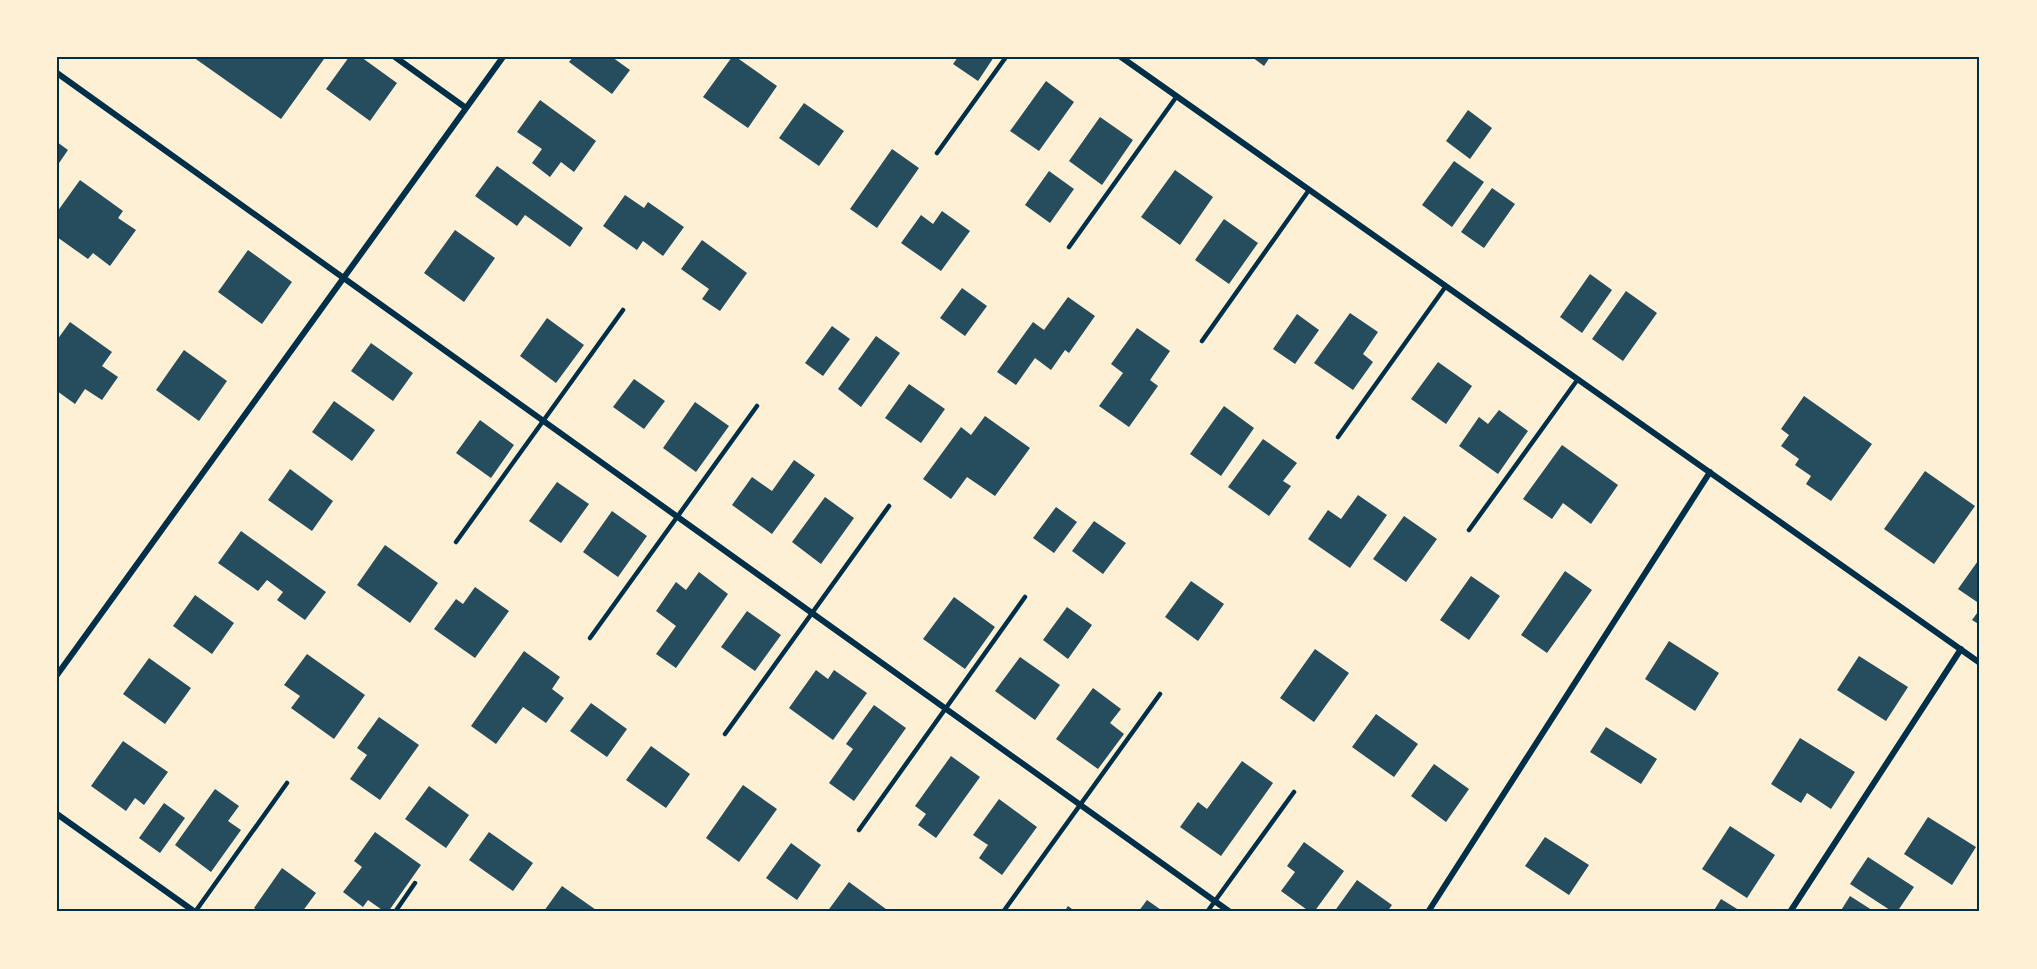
<svg xmlns="http://www.w3.org/2000/svg" width="2037" height="969" font-family="Overpass,sans-serif">
<rect width="100%" height="100%" fill="#fdf0d5"/>
<path fill="#264d5e" d="M193 57H322L324 59 281 119Z
M349 57H361L397 83 370 121 326 89Z
M573 57H612L630 70 612 94 569 62Z
M732 57H736L777 86 748 128 703 97Z
M958 57H994L978 81 953 64Z
M1252 57H1270L1264 66Z
M1046 81 1074 102 1039 151 1010 131Z
M540 100 596 141 574 172 561 162 550 177 532 163 542 149 517 132Z
M804 103 844 131 819 166 779 138Z
M1468 110 1492 128 1470 159 1446 141Z
M1100 117 1133 140 1102 185 1069 161Z
M57 142 68 150 57 166Z
M892 149 919 168 877 228 850 209Z
M1454 161 1484 182 1452 227 1422 205Z
M497 166 583 228 570 247 525 215 517 226 475 196Z
M1175 170 1213 197 1180 245 1141 217Z
M1049 171 1074 189 1050 223 1025 205Z
M80 180 123 211 118 218 136 230 110 266 93 253 88 259 57 237V212Z
M1492 188 1515 204 1484 248 1461 232Z
M625 195 644 208 648 202 684 227 663 256 643 241 637 250 603 226Z
M942 211 970 231 941 271 901 243 921 215 933 224Z
M1224 219 1258 243 1229 284 1195 260Z
M455 230 495 258 464 302 424 273Z
M702 240 747 273 720 311 702 299 709 289 681 269Z
M248 250 292 282 262 324 218 292Z
M1590 274 1612 290 1582 333 1560 317Z
M962 288 987 306 965 336 940 318Z
M1626 291 1657 313 1623 361 1592 339Z
M1068 297 1095 316 1069 353 1065 350 1051 370 1035 358 1016 385 997 372 1033 322 1044 330Z
M1350 313 1378 332 1363 354 1373 362 1353 390 1314 363Z
M1297 314 1319 330 1295 364 1273 349Z
M547 318 584 345 556 383 520 356Z
M70 322 112 352 102 366 118 377 102 400 85 389 75 404 57 391V340Z
M832 326 850 339 823 376 805 363Z
M1137 328 1170 351 1150 380 1158 386 1129 427 1099 406 1123 373 1111 364Z
M876 336 900 353 861 407 838 389Z
M371 343 413 373 393 401 351 371Z
M184 350 227 381 199 421 156 390Z
M1438 362 1472 386 1446 424 1411 399Z
M634 379 665 401 644 429 613 407Z
M909 384 945 409 921 443 885 418Z
M1804 396 1872 444 1831 501 1806 484 1811 476 1795 465 1799 459 1781 446 1789 435 1781 429Z
M334 401 375 430 352 461 312 432Z
M695 402 729 426 696 472 663 448Z
M1224 406 1254 428 1221 476 1190 454Z
M1499 410 1528 431 1498 474 1459 446 1479 417 1488 424Z
M985 416 1030 448 995 496 967 477 951 499 923 479 961 427 971 435Z
M480 420 514 445 491 478 456 453Z
M1263 439 1297 463 1283 481 1291 486 1269 516 1228 487Z
M1562 445 1618 485 1591 524 1563 503 1552 519 1523 499Z
M794 460 815 475 772 534 732 505 752 477 772 491Z
M290 469 333 501 312 531 268 500Z
M1925 471 1975 506 1934 564 1884 529Z
M557 482 589 504 561 543 529 521Z
M1358 495 1387 515 1350 568 1308 539 1328 510 1341 519Z
M825 497 854 518 821 564 792 542Z
M1056 507 1077 522 1054 553 1033 538Z
M612 511 647 536 618 577 583 552Z
M1404 516 1437 539 1406 582 1373 559Z
M1094 521 1126 543 1103 574 1072 551Z
M241 531 326 592 305 620 277 600 283 592 267 580 258 591 218 563Z
M385 545 438 583 410 623 357 585Z
M1980 558V604L1958 589Z
M1565 571 1592 590 1547 653 1521 635Z
M699 572 728 594 676 668 656 654 676 626 656 611 676 582 686 590Z
M1471 576 1500 596 1469 640 1440 620Z
M1191 581 1224 604 1198 641 1165 617Z
M475 587 509 611 475 658 434 629 456 599 463 604Z
M195 595 234 623 212 654 173 626Z
M954 597 995 627 965 669 923 639Z
M1067 607 1092 625 1068 659 1043 640Z
M1980 609V625L1972 620Z
M747 611 781 635 755 671 721 647Z
M1669 641 1719 673 1695 711 1645 679Z
M1315 649 1349 673 1314 722 1280 698Z
M524 651 560 677 552 689 564 698 546 723 523 707 496 744 471 726Z
M307 654 365 695 334 739 291 708 300 696 284 685Z
M1859 656 1908 687 1886 721 1837 690Z
M1020 657 1060 685 1035 720 995 691Z
M149 658 191 688 165 724 123 694Z
M816 670 828 679 834 670 867 693 833 740 789 708Z
M1093 688 1121 709 1110 723 1124 734 1098 769 1056 739Z
M591 703 627 729 607 757 570 731Z
M874 705 906 728 854 801 829 783 853 749 846 744Z
M1376 714 1418 744 1394 777 1352 747Z
M379 717 419 745 380 800 350 779 367 755 357 748Z
M1606 727 1657 759 1641 784 1590 752Z
M1800 738 1855 772 1831 809 1807 793 1801 803 1771 784Z
M123 741 168 772 144 805 135 798 126 811 91 786Z
M651 746 690 774 666 808 626 780Z
M951 756 980 777 936 838 918 825 926 814 915 806Z
M1242 761 1273 783 1221 856 1180 827 1198 802 1207 809Z
M1434 764 1469 789 1446 822 1411 796Z
M743 785 777 809 739 862 706 838Z
M429 786 469 815 446 848 405 819Z
M215 789 239 806 228 821 241 830 211 872 175 845Z
M999 799 1037 827 1002 875 979 858 988 845 973 835Z
M164 803 185 818 160 853 139 838Z
M1928 817 1976 847 1952 885 1904 854Z
M1730 826 1775 855 1747 898 1702 869Z
M375 832 421 865 388 912H385L368 900 363 907 343 892 362 867 354 861Z
M489 832 533 863 513 891 469 860Z
M1545 837 1589 865 1569 895 1525 866Z
M1304 842 1344 871 1314 912H1310L1281 891 1295 872 1287 866Z
M791 843 821 865 797 900 766 878Z
M1868 857 1914 887 1897 912H1893L1850 884Z
M282 868 316 893 302 912H260L254 908Z
M1357 880 1392 905 1387 912H1334Z
M849 882 890 912H827Z
M562 886 599 912 544 911Z
M1850 896 1875 912H1840Z
M1721 899 1742 912H1713Z
M1147 900 1164 912H1138Z
M1068 906 1076 912H1064Z"/>
<g fill="none" stroke-linecap="round" stroke-linejoin="round">
<path stroke="#003049" stroke-width="4.5" d="M937 153 1006 57
M1069 247 1177 96
M1202 341 1309 190
M1338 437 1446 286
M1469 530 1578 379
M456 542 623 310
M590 638 757 406
M725 734 889 506
M859 830 1025 597
M195 912 287 783
M395 912 415 883
M1003 912 1160 694
M1207 912 1294 792"/>
<path stroke="#003049" stroke-width="6" d="M395 57 466 108
M1121 57 1980 663
M57 73 1230 912
M57 675 503 57
M57 814 195 912
M1428 912 1710 472
M1790 912 1961 649"/>
</g>
<rect width="2037" height="969" fill="none" stroke="#fdf0d5" stroke-width="117"/>
<rect x="58" y="58" width="1920" height="852" fill="none" stroke="#003049" stroke-width="2"/>
</svg>
